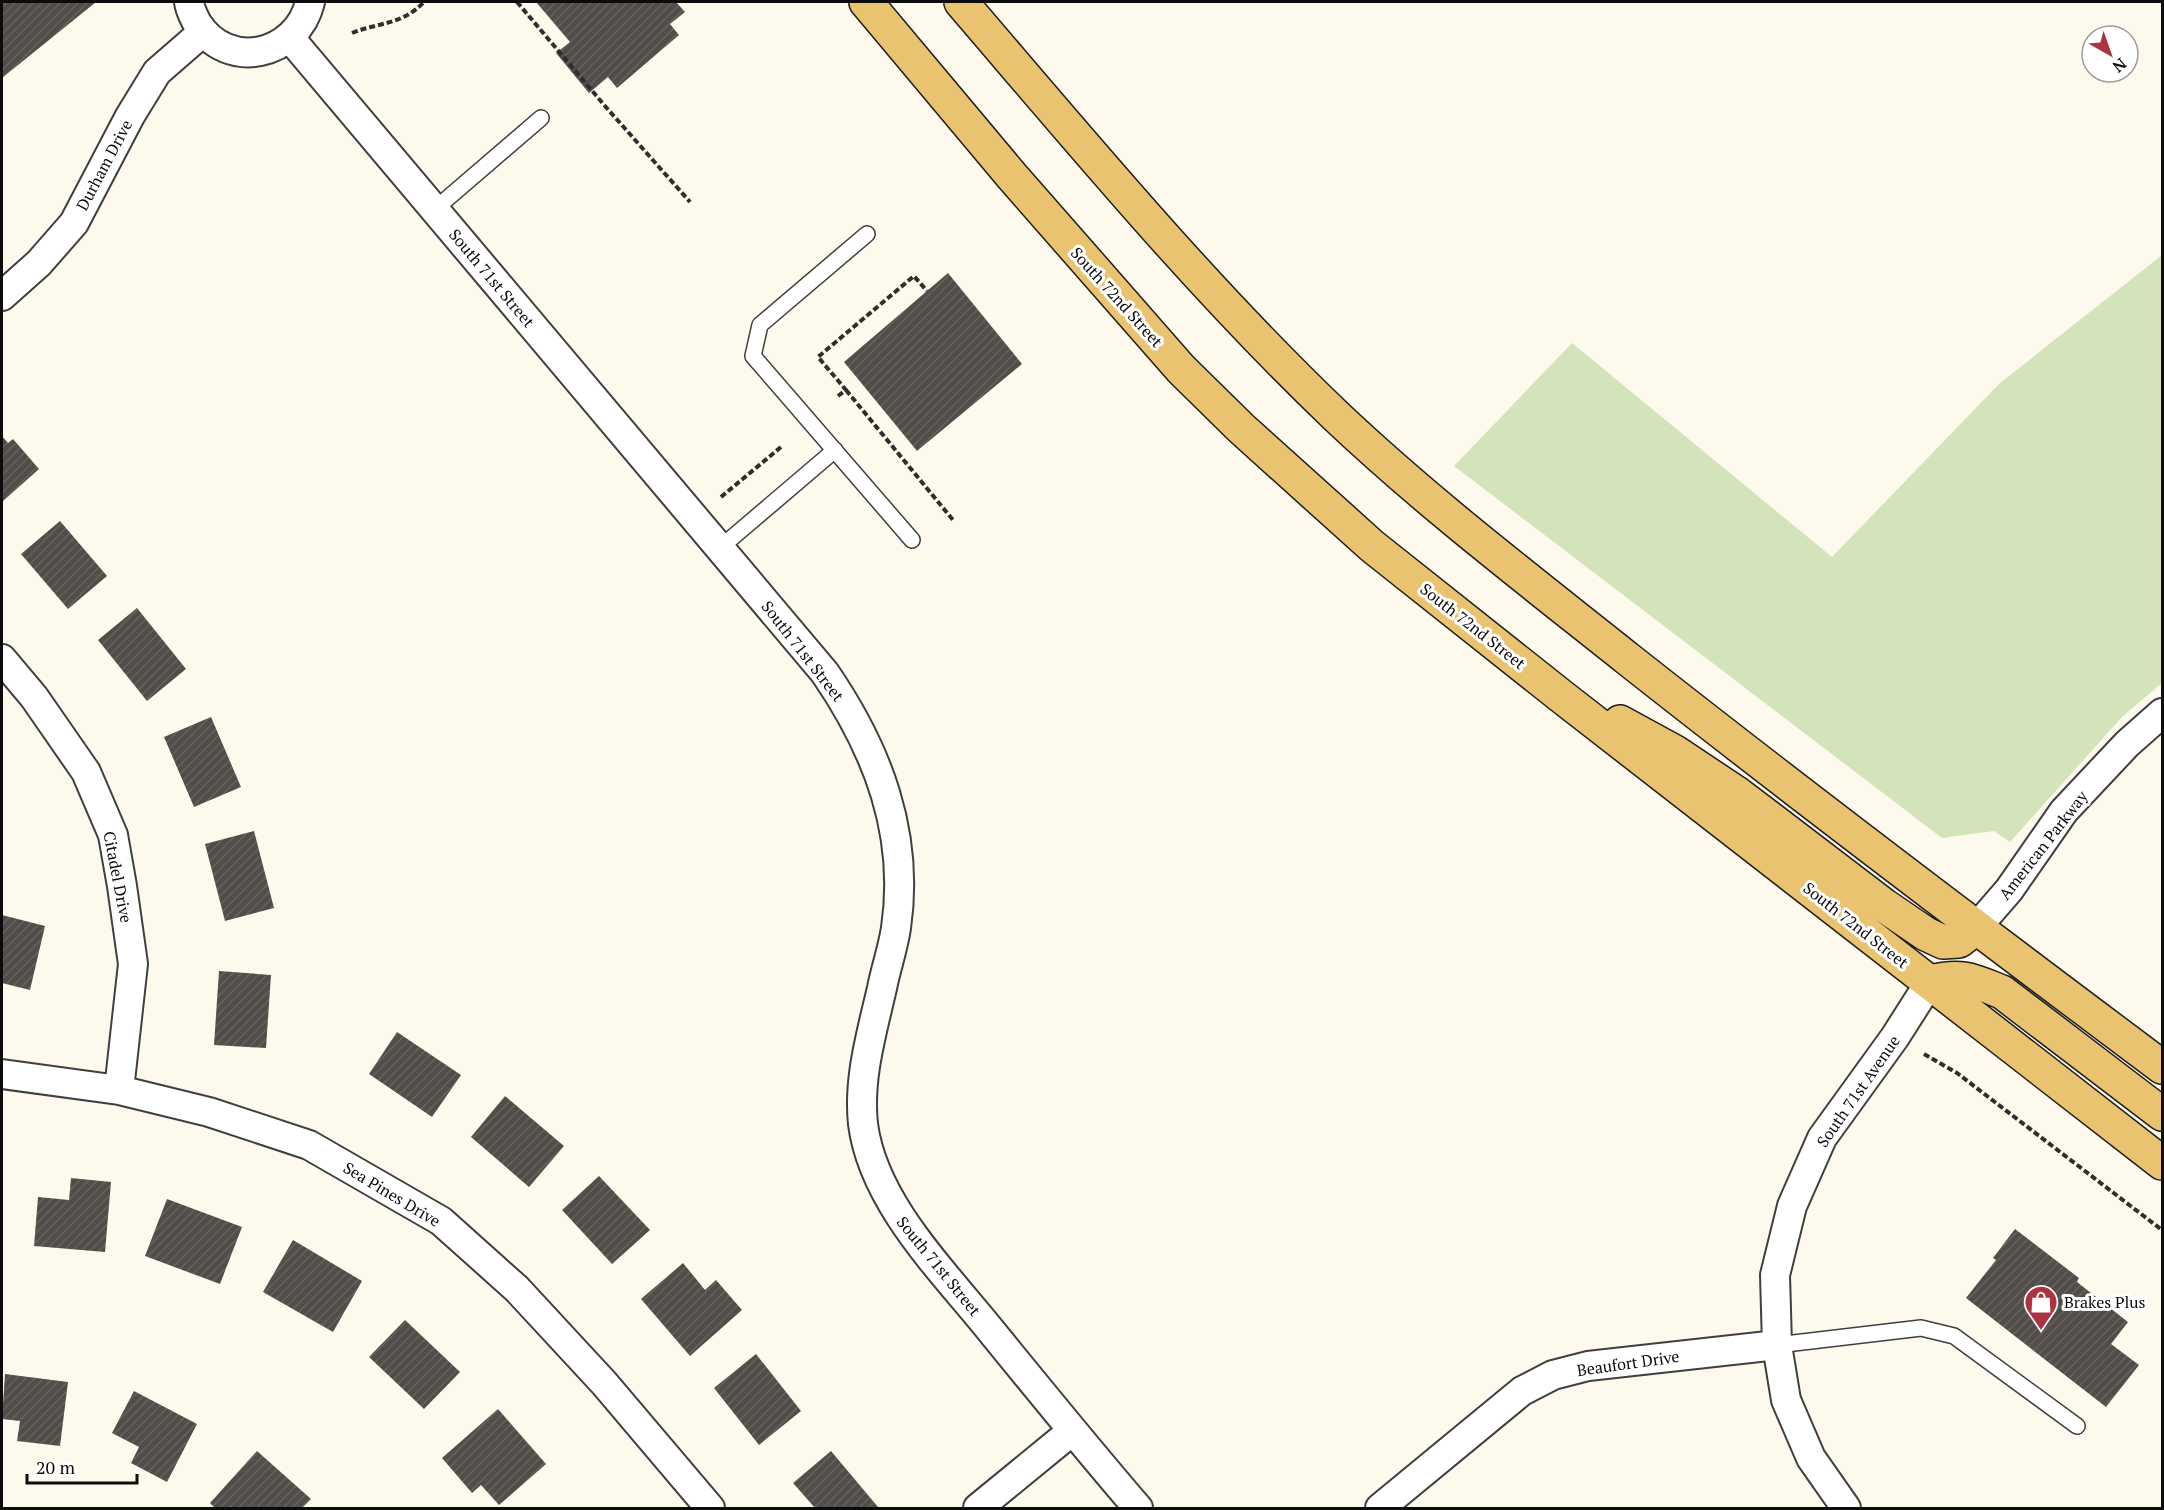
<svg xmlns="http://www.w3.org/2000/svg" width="2164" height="1510" font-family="'PT Serif',serif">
<defs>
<pattern id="building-hatch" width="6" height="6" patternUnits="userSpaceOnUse" patternTransform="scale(1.5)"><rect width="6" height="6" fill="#534d49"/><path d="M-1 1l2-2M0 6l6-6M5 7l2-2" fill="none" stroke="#67625f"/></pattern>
</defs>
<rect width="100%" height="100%" fill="#fdf9ed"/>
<path fill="#d3e4ba" d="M2162 255V683L2122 717 2010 842 1994 831 1942 838 1454 466 1572 343 1832 557 2000 383Z"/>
<path fill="url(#building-hatch)" d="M2 2H96L2 78Z
M536 2H676L685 12 670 24 679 35 617 88 608 77 589 93 556 53 570 42Z
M948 273 1022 364 917 451 844 362Z
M2 436 8 443 13 439 39 469 2 502Z
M60 521 107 576 68 609 21 554Z
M137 608 186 669 147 701 98 640Z
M211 717 241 787 194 807 164 737Z
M254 831 274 908 225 921 205 844Z
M2 915 45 926 30 990 2 983Z
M219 971 271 975 266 1048 214 1045Z
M397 1032 461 1075 432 1117 369 1074Z
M505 1096 564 1146 529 1187 471 1137Z
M599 1176 650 1230 612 1264 562 1210Z
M71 1178 111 1182 105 1252 34 1246 38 1197 69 1200Z
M167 1199 242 1227 220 1284 145 1256Z
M2015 1229 2079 1278 2077 1282 2128 1322 2111 1344 2139 1365 2106 1407 1966 1298 1996 1260 1993 1258Z
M293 1240 362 1281 333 1332 263 1292Z
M683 1263 705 1290 716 1280 742 1310 690 1356 641 1299Z
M405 1320 460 1372 424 1409 369 1357Z
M756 1354 801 1411 759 1445 714 1388Z
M5 1374 68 1382 60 1446 17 1441 20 1421 2 1419Z
M134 1391 197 1424 167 1482 131 1463 139 1447 112 1433Z
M498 1409 546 1464 499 1505 481 1485 472 1493 442 1458Z
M257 1451 311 1499 302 1508H215L210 1503Z
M831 1451 878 1507 876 1508H815L793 1483Z"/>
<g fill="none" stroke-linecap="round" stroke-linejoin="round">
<defs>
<path id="service" d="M434 210 541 118
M867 234 760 325 753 356 912 540
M720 548 835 450
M1777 1345 1921 1328 1954 1336 2077 1426"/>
<path id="minor" d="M189 2C190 10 193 15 197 23 228 72 297 56 310 2
M290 38 825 673C877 749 910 833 896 928 893 948 886 968 882 988 872 1032 858 1078 863 1124 873 1203 944 1272 992 1332 1040 1391 1088 1450 1138 1508
M2 296 39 263 74 223 130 116 157 72 203 32
M2 659 34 697 86 772 113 835 122 886 133 964 119 1090
M1976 928 2009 890 2064 811 2127 744 2162 713
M2 1074 119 1090 209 1112 309 1145 441 1221 517 1289 604 1383 710 1508
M978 1508 1072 1431
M1380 1508 1522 1391 1553 1375 1588 1366 1777 1345
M1846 1508 1811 1458 1786 1400 1777 1345 1775 1275 1792 1206 1822 1138 1895 1037 1930 982"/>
<path id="primary" d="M866 2 1011 175 1181 369 1241 428 1372 546 1561 696 2162 1163
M961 2C1082 143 1201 287 1336 416 1428 503 1529 580 1628 659 1804 798 1983 933 2162 1067
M1620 722 1675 752 1738 794 1885 906 1926 934 1943 942 1959 941 1976 928
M1930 982C1962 974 1972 980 2002 992L2162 1114"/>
</defs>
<use href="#service" stroke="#3f3f3f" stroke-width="18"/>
<use href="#minor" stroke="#3f3f3f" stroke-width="32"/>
<use href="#primary" stroke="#1d1d1d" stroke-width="36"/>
<path stroke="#2e2e2e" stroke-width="4" stroke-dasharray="6 3" stroke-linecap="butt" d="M517 2 605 106 690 202
M352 33C380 22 402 25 424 2
M846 390 953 520
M838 396 846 390 818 357 914 276 927 291
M721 497 781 447
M1924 1054 1957 1073 2162 1230"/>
<use href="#service" stroke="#fff" stroke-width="15"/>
<use href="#minor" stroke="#fff" stroke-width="28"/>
<use href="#primary" stroke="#eac370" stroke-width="33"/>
</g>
<defs>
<symbol id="shop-pin" viewBox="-11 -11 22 30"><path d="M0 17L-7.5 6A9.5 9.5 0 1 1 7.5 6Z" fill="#ad3342" stroke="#fff"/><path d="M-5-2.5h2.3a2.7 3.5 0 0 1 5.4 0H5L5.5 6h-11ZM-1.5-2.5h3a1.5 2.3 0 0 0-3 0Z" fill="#fff"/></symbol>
</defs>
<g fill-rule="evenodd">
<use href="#shop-pin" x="2022" y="1283" width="38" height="52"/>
</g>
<g text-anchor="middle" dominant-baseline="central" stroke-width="6" stroke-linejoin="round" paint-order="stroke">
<g font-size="16" fill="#0c0c0c" stroke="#fff">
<text transform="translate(104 165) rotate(-62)">Durham Drive</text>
<text transform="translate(492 278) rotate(50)">South 71st Street</text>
<text transform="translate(1117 297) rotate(48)">South 72nd Street</text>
<text transform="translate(1473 626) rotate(38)">South 72nd Street</text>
<text transform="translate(803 651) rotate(52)">South 71st Street</text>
<text transform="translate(2043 845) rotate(-52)">American Parkway</text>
<text transform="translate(118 877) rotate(79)">Citadel Drive</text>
<text transform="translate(1856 925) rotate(38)">South 72nd Street</text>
<text transform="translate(1858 1091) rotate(-55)">South 71st Avenue</text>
<text transform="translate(392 1194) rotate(31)">Sea Pines Drive</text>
<text transform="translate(939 1266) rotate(51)">South 71st Street</text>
<text transform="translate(1628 1363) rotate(-8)">Beaufort Drive</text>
</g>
<g font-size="16" fill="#0c0c0c" stroke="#fff" text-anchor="start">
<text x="2064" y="1302">Brakes Plus</text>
</g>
</g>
<rect width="2164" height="1510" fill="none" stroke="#0c0c0c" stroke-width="6"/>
<g transform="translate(2110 54) rotate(140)"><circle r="28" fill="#ffffff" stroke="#9e9e9e" stroke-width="1.5"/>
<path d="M0-4.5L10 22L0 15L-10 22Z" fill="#ad3342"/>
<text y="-9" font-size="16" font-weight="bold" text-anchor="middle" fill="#0c0c0c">N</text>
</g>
<path d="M27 1474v9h110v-9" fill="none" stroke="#0c0c0c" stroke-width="3"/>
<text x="36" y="1474" font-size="18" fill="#0c0c0c" stroke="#ffffff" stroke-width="4.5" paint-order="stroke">20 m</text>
</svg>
